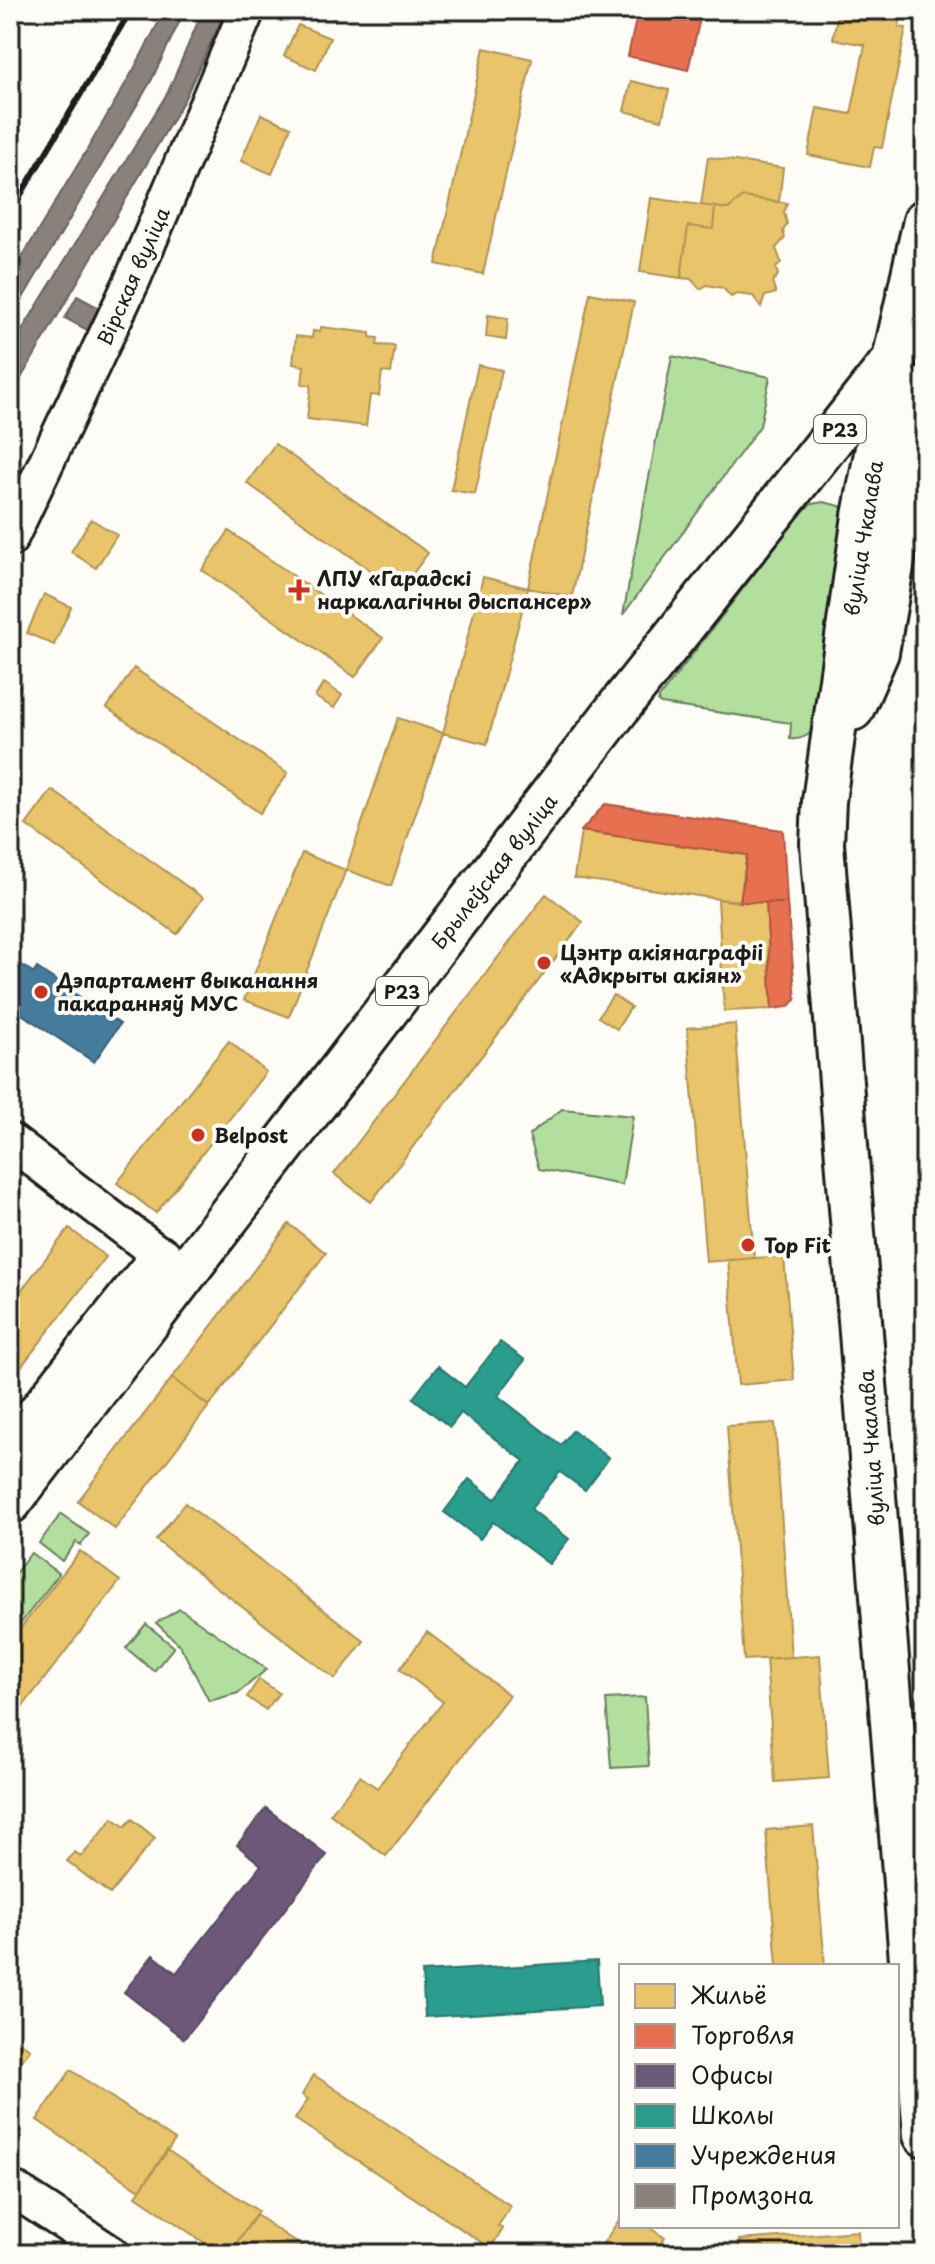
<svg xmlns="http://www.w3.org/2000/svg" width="935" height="2264" font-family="'Playpen Sans',sans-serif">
<rect width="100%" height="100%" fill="#fdfcf7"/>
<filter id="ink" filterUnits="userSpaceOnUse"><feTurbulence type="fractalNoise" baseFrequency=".0125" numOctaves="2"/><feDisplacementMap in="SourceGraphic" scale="16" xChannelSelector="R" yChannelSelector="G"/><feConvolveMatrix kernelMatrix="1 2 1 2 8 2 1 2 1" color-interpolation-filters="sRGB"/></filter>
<g filter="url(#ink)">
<path fill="#b3df9e" stroke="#687e5d" stroke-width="2" d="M672 356 770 377 760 426 623 615Z
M823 502 840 506 847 514 816 728C808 736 801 740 790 739L791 723 661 704 658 702 659 698 804 509 812 504Z
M562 1109 633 1116 622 1185 539 1169 529 1135Z
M61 1514 89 1534 81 1545 76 1542 62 1561 39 1543Z
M31 1553 59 1574 10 1637V1580Z
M180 1609 267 1669 238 1693 209 1701 180 1645 156 1623Z
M146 1624 174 1647 154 1671 126 1648Z
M645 1697 649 1766 611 1768 606 1699Z"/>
<path fill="#e9c46a" stroke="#ac9253" stroke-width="2" d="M314 10H339L335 19Z
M838 10H902L899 27 906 28 882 148 874 147 870 167 808 155 817 108 851 114 865 45 833 39Z
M298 25 330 38 316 70 284 56Z
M484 48 532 59 483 274 436 264Z
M631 81 669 90 662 120 624 111Z
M261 114 291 127 272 174 241 161Z
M708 157 783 168 779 202 743 197 728 209 701 205Z
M743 197 787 203 784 212 787 224 783 231 785 238 776 248 781 262 776 268 778 275 772 282 776 293 765 296 761 307 753 296 737 294 731 297 723 288 707 285 700 289 691 279 681 278 688 226 713 229 715 207 728 209Z
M651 198 715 207 713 229 688 226 681 278 640 272Z
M590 293 634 302 572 597 528 588Z
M488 315 508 318 506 340 486 337Z
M321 327 370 333V337L378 338 377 345 395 346 391 373 382 372 379 396 370 395 366 426 307 419 311 385 302 384 304 366 293 364 296 336 312 338 313 331 320 332Z
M478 365 502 370 475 494 451 490Z
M275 444 428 553 400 591 247 483Z
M91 519 117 535 96 568 71 552Z
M229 531 383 638 355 677 202 570Z
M483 577 528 588 487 744 443 733Z
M44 594 71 607 54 645 27 633Z
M134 668 288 773 260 813 107 708Z
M10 682 20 687 10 710Z
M324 683 342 695 334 708 315 697Z
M398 718 443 733 391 886 346 870Z
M52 790 203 898 177 934 26 825Z
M581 831 747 855 740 902 574 878Z
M302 853 346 870 289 1017 244 1000Z
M546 894 583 922 371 1202 334 1174Z
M718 899 766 903 772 1009 724 1011Z
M613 995 631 1007 617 1029 598 1017Z
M735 1024 754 1258 706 1262 687 1028Z
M229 1041 266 1072 156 1213 117 1183Z
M289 1224 326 1253 209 1406 172 1378Z
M69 1228 106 1257 10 1381V1305Z
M784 1256 794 1380 738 1385 728 1260Z
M172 1378 209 1406 115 1529 78 1501Z
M775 1423 791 1657 744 1660 727 1426Z
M185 1503 364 1641 335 1679 156 1540Z
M80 1551 120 1581 10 1723V1642Z
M427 1632 509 1695 386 1856 330 1814 360 1776 377 1788 443 1702 400 1669Z
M820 1655 829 1778 775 1782 766 1659Z
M259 1679 279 1693 266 1710 247 1697Z
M113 1818 125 1827 132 1819 155 1838 110 1894 67 1861 75 1852 81 1857Z
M813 1826 825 1966H777L766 1830Z
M10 2035 30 2049 10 2078Z
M71 2070 175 2140 140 2190 37 2120Z
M314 2075 511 2206 498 2226 503 2229 490 2248 295 2119 308 2099 302 2095Z
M167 2150 258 2211 229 2254H221L136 2196Z
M256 2215 313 2254H229Z
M621 2217V2226H647L665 2238 654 2254H596Z
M858 2231 859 2254H740L739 2240Z"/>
<path fill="#e76f51" stroke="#aa5641" stroke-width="2" d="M638 10H702L688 70 628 56Z
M605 804 783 830 787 903 740 902 747 855 581 831Z
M766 903H787L796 1000 787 1007 772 1009Z"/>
<path fill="#6d597a" stroke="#55475e" stroke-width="2" d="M266 1808 327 1855 184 2039 124 1992 153 1955 176 1973 261 1865 237 1845Z"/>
<path fill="#2a9d8f" stroke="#26766c" stroke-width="2" d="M500 1342 525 1360 498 1396 561 1445 573 1430 609 1458 585 1490 560 1472 531 1509 569 1539 549 1564 493 1522 480 1539 444 1512 469 1479 495 1499 524 1461 461 1413 450 1427 413 1398 438 1366 465 1387Z
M597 1961 600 2006 425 2017 422 1972Z"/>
<path fill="#457b9d" stroke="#395e76" stroke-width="2" d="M10 957 34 973 37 968 120 1024 94 1062 17 1011 14 1016 10 1013Z"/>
<path fill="#8a817c" stroke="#69635f" stroke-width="2" d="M165 10H185L151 81 10 320V277L88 148 134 69Z
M203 10H226L184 100 10 397V350L168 92Z
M77 296 101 309 89 331 65 318Z"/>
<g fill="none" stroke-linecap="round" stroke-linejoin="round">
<defs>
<path id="minor" d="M10 539 132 281 247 10
M10 1141 181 1271
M10 2187 112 2254"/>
<path id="major" d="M925 221 894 360 864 516 824 801 822 844 925 2135
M852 709 877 652 911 458 925 388
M10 1450 161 1258
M10 1502 619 707 889 366"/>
</defs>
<use href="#minor" stroke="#1c1c1c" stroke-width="40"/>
<use href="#major" stroke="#1c1c1c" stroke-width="48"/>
<use href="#minor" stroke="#fdfcf7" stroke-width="34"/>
<use href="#major" stroke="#fdfcf7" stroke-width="42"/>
<path stroke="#1c1c1c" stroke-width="6" d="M10 213 131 10"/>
</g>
</g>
<g fill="#c8321e" stroke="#fdfcf7" stroke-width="3">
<path d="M295 578h8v8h8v8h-8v8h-8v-8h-8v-8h8z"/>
<circle cx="544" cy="963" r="8"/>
<circle cx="41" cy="992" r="8"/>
<circle cx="198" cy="1135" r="8"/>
<circle cx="748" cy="1245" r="8"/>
</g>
<g text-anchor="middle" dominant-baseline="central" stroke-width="8" stroke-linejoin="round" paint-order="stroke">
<g fill="#fdfcf7" stroke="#605f5e" stroke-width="2">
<rect x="814" y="415" width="52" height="28" rx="6"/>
<rect x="376" y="977" width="52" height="28" rx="6"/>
</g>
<g font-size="18" font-weight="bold" fill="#1c1c1c">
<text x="840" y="429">Р23</text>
<text x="402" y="991">Р23</text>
</g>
<g font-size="20" fill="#1c1c1c" stroke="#fdfcf7">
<text transform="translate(133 276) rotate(-66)">Вірская вуліца</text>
<text transform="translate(863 538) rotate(-81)">вуліца Чкалава</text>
<text transform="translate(494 871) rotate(-52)">Брылеўская вуліца</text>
<text transform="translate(871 1448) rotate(-94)">вуліца Чкалава</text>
</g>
<g font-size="20" font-weight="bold" fill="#1c1c1c" stroke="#fdfcf7" text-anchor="start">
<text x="317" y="578">ЛПУ «Гарадскі<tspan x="317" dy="23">наркалагічны дыспансер»</tspan></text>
<text x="560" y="952">Цэнтр акіянаграфіі<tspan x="560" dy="23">«Адкрыты акіян»</tspan></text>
<text x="57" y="980">Дэпартамент выканання<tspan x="57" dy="23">пакаранняў МУС</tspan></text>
<text x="214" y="1135">Belpost</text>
<text x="764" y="1245">Top Fit</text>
</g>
</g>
<rect width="935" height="2264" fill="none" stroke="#fdfcf7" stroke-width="40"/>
<rect x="20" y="20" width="895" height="2224" fill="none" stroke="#1c1c1c" stroke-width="3" filter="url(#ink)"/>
<rect x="619" y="1964" width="280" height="264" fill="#fdfcf7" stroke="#a3a29f" stroke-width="2"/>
<rect x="635" y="1984" width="40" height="24" fill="#e9c46a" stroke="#a3a29f" stroke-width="2"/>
<text x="691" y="2004" font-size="24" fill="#1c1c1c">Жильё</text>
<rect x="635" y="2024" width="40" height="24" fill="#e76f51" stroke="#a3a29f" stroke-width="2"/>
<text x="691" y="2044" font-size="24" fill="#1c1c1c">Торговля</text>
<rect x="635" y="2064" width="40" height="24" fill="#6d597a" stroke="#a3a29f" stroke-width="2"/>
<text x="691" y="2084" font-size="24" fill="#1c1c1c">Офисы</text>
<rect x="635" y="2104" width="40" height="24" fill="#2a9d8f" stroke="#a3a29f" stroke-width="2"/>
<text x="691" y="2124" font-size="24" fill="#1c1c1c">Школы</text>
<rect x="635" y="2144" width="40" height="24" fill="#457b9d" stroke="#a3a29f" stroke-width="2"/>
<text x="691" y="2164" font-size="24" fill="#1c1c1c">Учреждения</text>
<rect x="635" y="2184" width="40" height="24" fill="#8a817c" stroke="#a3a29f" stroke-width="2"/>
<text x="691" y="2204" font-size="24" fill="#1c1c1c">Промзона</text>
</svg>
